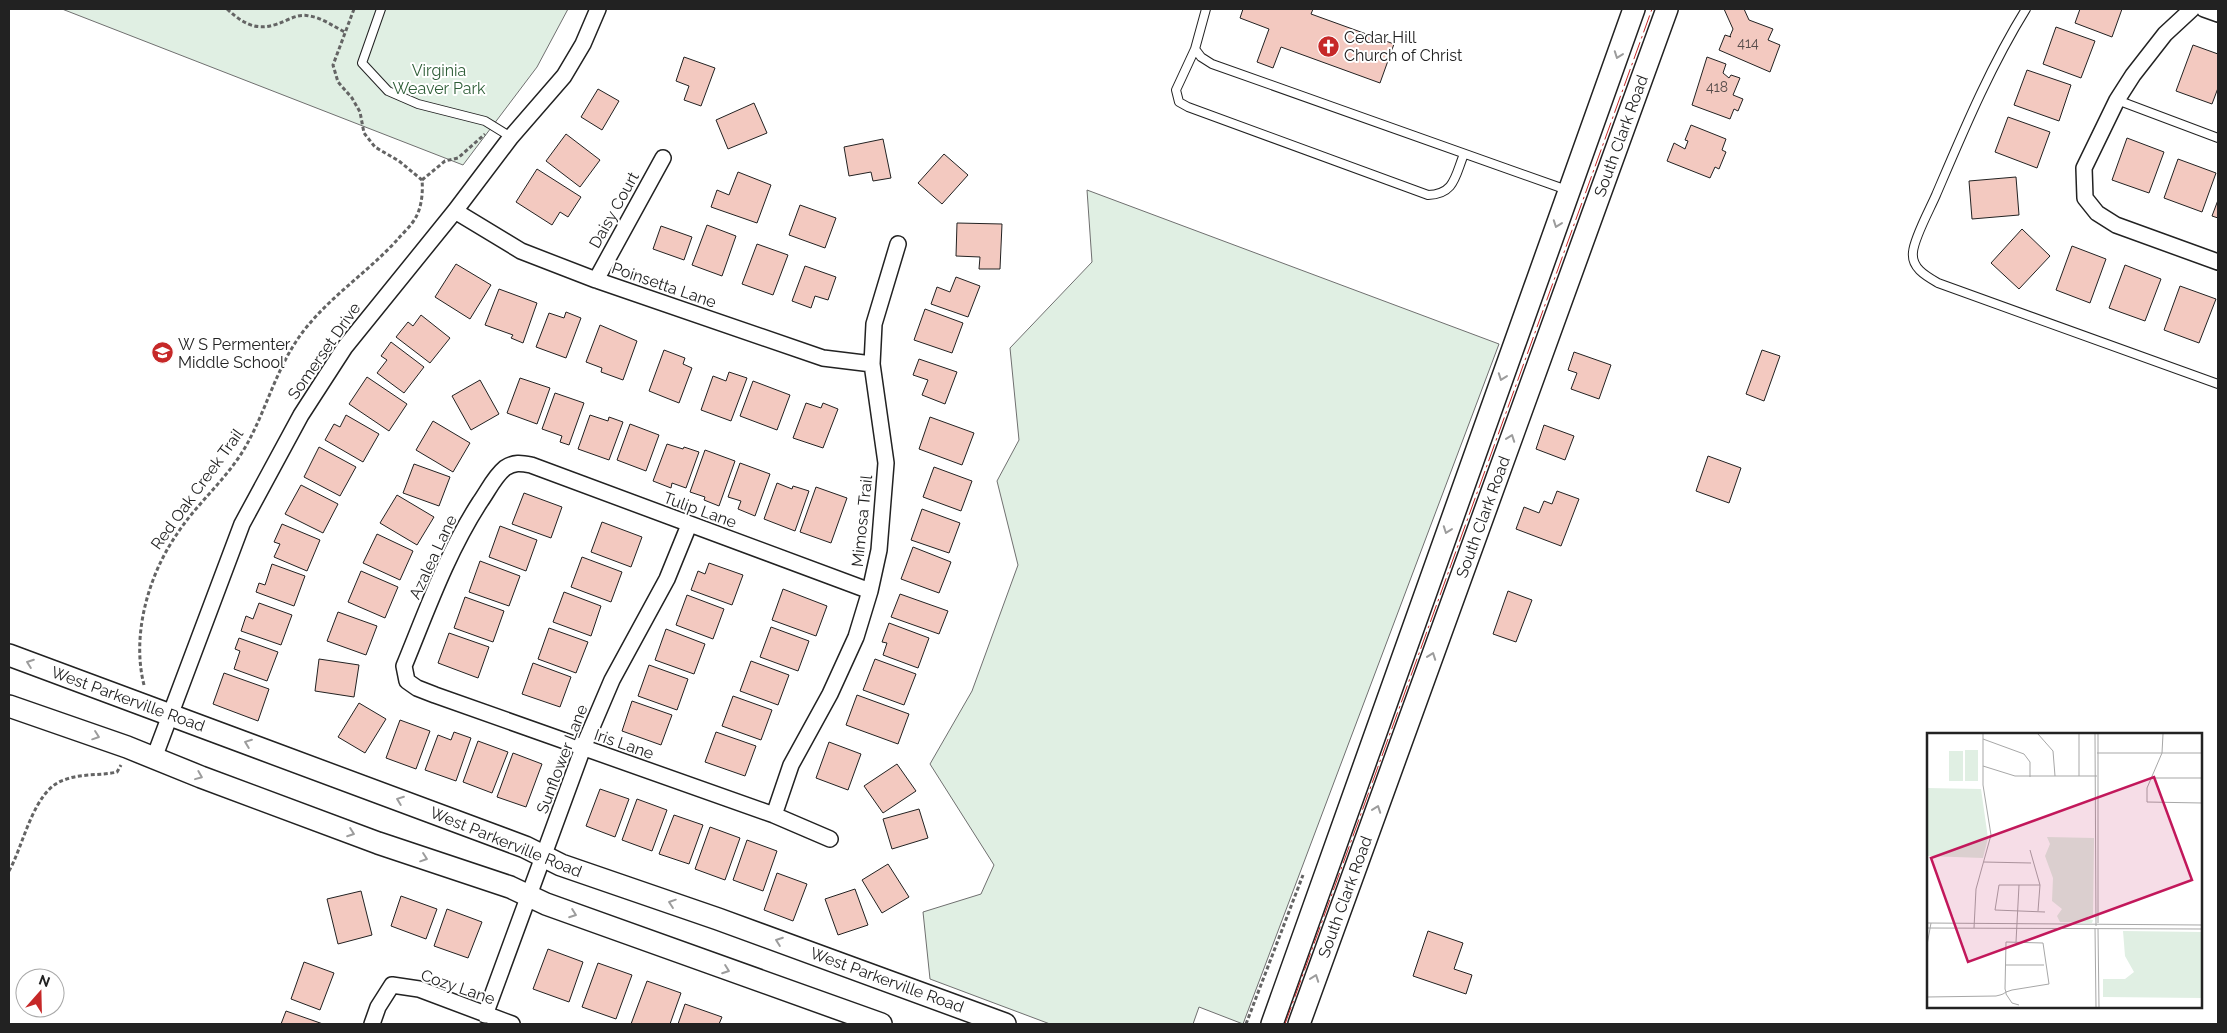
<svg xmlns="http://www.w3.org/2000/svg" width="2227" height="1033" font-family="Raleway,sans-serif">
<rect width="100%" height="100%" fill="#fff"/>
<path fill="#e0efe3" stroke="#6f6f6f" d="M62 9H568L537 67 463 165Z
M1087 190 1499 344 1243 1024 1199 1007 1193 1024H1050L930 979 923 912 981 894 994 865 930 764 972 691 1018 565 997 481 1019 440 1010 348 1092 262Z"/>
<path fill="#f3c9c0" stroke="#222" d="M1243 9H1313L1311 14 1394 44 1380 83 1281 47 1273 68 1257 62 1269 29 1240 18Z
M1724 9H1744L1749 20 1773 29 1768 40 1780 45 1770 72 1719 50 1725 35 1731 37 1730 36 1733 29Z
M2080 9H2122L2112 37 2075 23Z
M2056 27 2095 41 2081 78 2043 64Z
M2193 45 2218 54V88L2212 104 2176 91Z
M684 57 715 68 701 106 684 100 689 86 676 81Z
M1707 57 1726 64 1723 73 1729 78 1731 75 1740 78 1733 95 1743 99 1738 111 1734 109 1730 119 1692 105Z
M2027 70 2071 85 2059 121 2014 105Z
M598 89 619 101 602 130 581 117Z
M754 103 767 133 728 149 716 120Z
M2008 117 2050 132 2037 168 1995 152Z
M1691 125 1726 139 1722 150 1726 152 1719 169 1715 167 1710 178 1667 161 1674 143 1685 149 1688 141 1685 140Z
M566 134 600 160 580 187 546 161Z
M2127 138 2164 152 2149 193 2112 180Z
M883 139 891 178 873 181 871 172 849 176 844 147Z
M944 154 968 175 942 204 918 183Z
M2178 159 2216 173 2202 212 2164 198Z
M537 169 581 197 568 217 560 212 552 225 516 202Z
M738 172 771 185 757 223 711 207 717 190 729 195Z
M2016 177 2019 215 1972 219 1969 181Z
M2218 200V218L2212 216Z
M800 205 836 218 825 248 789 235Z
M957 223 1002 224 1000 269H979L980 257 956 256Z
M707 225 736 236 722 276 692 265Z
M661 226 692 237 684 260 653 249Z
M2022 229 2050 256 2019 289 1991 263Z
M757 244 788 255 773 295 742 284Z
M2072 246 2106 259 2090 303 2056 290Z
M456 264 491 285 470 319 435 297Z
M2125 265 2161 279 2145 321 2109 308Z
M805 266 836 277 828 300 815 296 811 308 792 301Z
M956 277 980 286 968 317 931 304 937 287 950 292Z
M2180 286 2216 299 2199 343 2164 330Z
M499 289 537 303 523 343 511 338 513 335 485 325Z
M925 309 963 323 952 353 914 340Z
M566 312 581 318 566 358 536 347 549 313 564 318Z
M421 315 450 338 430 363 396 337 408 322 413 326Z
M600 325 637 341 623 380 601 372 602 368 586 362Z
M391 342 424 367 404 393 377 373 387 360 381 356Z
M664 350 685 358 683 364 692 368 679 403 649 391Z
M1762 350 1780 356 1764 401 1746 394Z
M1574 352 1611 365 1599 399 1571 389 1577 373 1568 370Z
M919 359 957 372 945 404 922 395 928 380 913 375Z
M729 372 747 378 731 421 701 410 713 376 726 381Z
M367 377 407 404 389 431 349 404Z
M520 378 550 388 537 424 507 413Z
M480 380 499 414 471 430 452 396Z
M753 381 790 395 777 430 740 416Z
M555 393 584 403 569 445 560 442 562 436 542 429Z
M806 403 821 408 823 403 838 409 823 448 793 438Z
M346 415 379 434 363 462 325 440 334 424 340 427Z
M590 415 608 421 609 417 623 422 609 460 578 449Z
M930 417 974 433 962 465 919 449Z
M433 421 470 443 453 472 416 450Z
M630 424 659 435 646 471 617 460Z
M1544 425 1574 436 1565 460 1536 449Z
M667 444 683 449 684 447 699 452 686 488 672 483 671 488 653 481Z
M319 447 356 467 340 496 304 477Z
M705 450 735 461 719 506 704 500 705 497 690 492Z
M1708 456 1741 468 1729 503 1696 491Z
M740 463 770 474 755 516 738 509 741 501 728 497Z
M414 464 450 477 439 506 403 493Z
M934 467 972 481 961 511 923 497Z
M777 483 792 489 793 486 809 491 795 531 764 519Z
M301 485 338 504 323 533 285 514Z
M816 487 847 498 831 543 800 532Z
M1557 491 1579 499 1561 546 1516 529 1524 507 1539 513 1544 501 1552 504Z
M524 493 562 507 551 538 512 524Z
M397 495 434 517 417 545 380 523Z
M922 509 960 523 949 553 911 540Z
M602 522 642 537 631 567 591 552Z
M282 524 320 540 307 571 274 557 280 544 274 542Z
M500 526 537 540 526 571 489 557Z
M377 534 413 551 400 580 363 563Z
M913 547 951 562 939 593 901 579Z
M582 557 622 572 611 602 571 587Z
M480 561 520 576 509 606 469 592Z
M709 563 743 575 732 605 691 590 698 571 705 574Z
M272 564 305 576 294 606 256 592 259 583 265 585Z
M361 571 398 587 385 618 348 602Z
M783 589 827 606 816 636 772 620Z
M1508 591 1532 600 1516 642 1493 634Z
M564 592 601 606 591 636 553 622Z
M900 594 948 611 939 634 891 617Z
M687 595 724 609 713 639 676 625Z
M465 597 504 611 493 642 454 628Z
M259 603 292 615 281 645 241 631 246 616 253 619Z
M338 612 377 626 366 655 327 641Z
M889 623 929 638 918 668 883 655 887 643 882 642Z
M771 627 809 641 798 671 760 657Z
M549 628 588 642 576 673 538 659Z
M666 629 705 644 694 674 655 660Z
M449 633 489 647 478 678 438 663Z
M239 638 278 652 267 681 234 669 240 651 235 649Z
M319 659 359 665 354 697 315 691Z
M875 659 916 674 904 705 863 690Z
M751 661 789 675 778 705 740 691Z
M533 663 571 677 560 707 522 694Z
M649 665 688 679 677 710 638 696Z
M224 673 269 689 258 721 213 704Z
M857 695 909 714 898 744 846 725Z
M733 696 772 710 761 740 722 726Z
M632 701 672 715 661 745 622 731Z
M359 703 386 719 365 753 338 737Z
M400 720 430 731 416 769 386 758Z
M454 732 471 738 456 781 425 770 438 735 451 740Z
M716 732 756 746 745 776 705 762Z
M478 741 508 752 492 793 463 782Z
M829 742 861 754 848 790 816 778Z
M513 753 542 764 526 807 497 797Z
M897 764 916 791 883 813 864 786Z
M600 789 629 799 615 837 586 826Z
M637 799 667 810 652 851 622 840Z
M919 809 928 838 892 849 883 819Z
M674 815 703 825 689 864 659 854Z
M710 827 740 838 725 880 695 869Z
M747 840 777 851 763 891 733 880Z
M888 864 909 897 882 913 862 880Z
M777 873 807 884 793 921 764 910Z
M855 889 868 925 838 935 825 899Z
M361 891 372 935 338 944 327 899Z
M401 896 437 909 426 939 391 926Z
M447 909 482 922 468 958 434 946Z
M1428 931 1463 943 1454 969 1472 975 1466 994 1413 976Z
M548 949 583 962 569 1002 533 989Z
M304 962 334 973 320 1010 291 999Z
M598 963 632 975 616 1019 582 1007Z
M647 981 681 993 670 1024H631Z
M685 1004 722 1017 719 1024H678Z
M286 1011 323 1024H281Z"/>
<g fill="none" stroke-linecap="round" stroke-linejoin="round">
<defs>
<path id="service" d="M381 9 362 63 388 91 418 104 485 121 511 137
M1206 9 1195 49 1201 57 1212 64 1567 190
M2026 9C1990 67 1963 132 1936 195 1930 209 1914 238 1913 252 1911 268 1926 276 1938 283L2218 384
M1195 49 1176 90 1179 102 1188 107 1428 195C1455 194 1455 176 1464 154
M2117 100 2218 138"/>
<path id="minor" d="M2192 9 2165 34 2133 75 2117 100 2084 168 2085 198 2097 213 2116 225 2218 262
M2204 9 2218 14
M455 211 521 251 596 280 823 358 872 364
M596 280 663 158
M154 758 242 524 301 415 345 347 455 211 511 137 564 76 583 44 598 9
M774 815 791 765 830 694 856 637 870 591 879 550 886 463 872 364 874 324 898 244
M830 839 774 815 435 695 417 688 407 681 404 666C427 610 447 553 480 502 488 491 494 477 505 468 514 462 521 463 531 465L870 591
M485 1015 583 748 612 680 667 579 689 525
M372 1024 378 1007 392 985 419 989 512 1024"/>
<path id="secondary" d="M9 655 525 847 561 865 718 919 1005 1024
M9 706 127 747 201 777 378 843 510 887 546 904 881 1024
M1272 1024 1634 9
M1299 1024 1667 9"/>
</defs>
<use href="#service" stroke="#222" stroke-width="10"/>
<use href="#minor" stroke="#222" stroke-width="18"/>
<use href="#secondary" stroke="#222" stroke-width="24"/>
<path stroke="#646464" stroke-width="3" stroke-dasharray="4 2.5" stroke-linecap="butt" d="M227 9C248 28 261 32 287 20 294 17 301 14 309 16 321 17 334 27 345 32
M422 180 445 161 458 158 485 134
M144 685C131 634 149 573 179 531 198 503 225 480 243 451 266 413 275 369 302 333 329 297 367 273 397 240 403 233 412 225 416 217 422 206 423 191 422 180L399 161 375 147 364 133 360 112 352 98 338 82 333 65 354 9
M9 871C24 845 33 790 64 780 81 773 100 776 117 772L121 765
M1246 1024 1303 875"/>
<use href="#service" stroke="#fff" stroke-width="8"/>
<use href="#minor" stroke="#fff" stroke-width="15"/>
<use href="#secondary" stroke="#fff" stroke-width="21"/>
<path stroke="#c62828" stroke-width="1" stroke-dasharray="18 4 2.5 4" stroke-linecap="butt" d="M1285 1024 1652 9"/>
</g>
<defs><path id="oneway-chevron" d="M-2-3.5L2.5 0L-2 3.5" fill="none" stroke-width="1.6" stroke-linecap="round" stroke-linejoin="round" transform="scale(1.25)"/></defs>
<g stroke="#9c9c9c">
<use href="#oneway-chevron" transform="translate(1618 55) rotate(110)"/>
<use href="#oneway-chevron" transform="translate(1557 224) rotate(110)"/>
<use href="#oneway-chevron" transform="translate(1502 377) rotate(110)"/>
<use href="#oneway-chevron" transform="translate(1511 438) rotate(-70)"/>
<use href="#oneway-chevron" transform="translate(1447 530) rotate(110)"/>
<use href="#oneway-chevron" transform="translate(1432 656) rotate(-70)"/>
<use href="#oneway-chevron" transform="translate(30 663) rotate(-160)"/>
<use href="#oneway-chevron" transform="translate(96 736) rotate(19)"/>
<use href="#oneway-chevron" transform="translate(248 743) rotate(-159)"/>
<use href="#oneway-chevron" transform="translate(199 776) rotate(22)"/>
<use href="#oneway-chevron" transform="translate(400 800) rotate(-159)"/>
<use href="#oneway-chevron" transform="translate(1377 809) rotate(-70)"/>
<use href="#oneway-chevron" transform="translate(351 833) rotate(20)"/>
<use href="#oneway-chevron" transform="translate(424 858) rotate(19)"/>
<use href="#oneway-chevron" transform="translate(672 903) rotate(-161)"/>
<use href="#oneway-chevron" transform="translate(573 914) rotate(20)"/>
<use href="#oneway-chevron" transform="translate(779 941) rotate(-160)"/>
<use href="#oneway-chevron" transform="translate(726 970) rotate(20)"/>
<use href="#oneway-chevron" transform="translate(1315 978) rotate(-70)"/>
</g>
<defs>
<symbol id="church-disc" viewBox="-11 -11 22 22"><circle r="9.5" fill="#c62828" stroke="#fff"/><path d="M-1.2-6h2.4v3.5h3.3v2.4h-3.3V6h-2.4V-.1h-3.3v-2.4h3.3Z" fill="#fff"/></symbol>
<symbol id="school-disc" viewBox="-11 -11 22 22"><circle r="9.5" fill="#c62828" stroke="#fff"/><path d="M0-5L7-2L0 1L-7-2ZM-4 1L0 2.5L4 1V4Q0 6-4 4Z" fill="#fff"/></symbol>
</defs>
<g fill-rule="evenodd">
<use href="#church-disc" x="1316" y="34" width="25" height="25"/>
<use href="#school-disc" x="150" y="340" width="25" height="25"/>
</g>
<g text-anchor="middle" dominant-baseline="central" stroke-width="4" stroke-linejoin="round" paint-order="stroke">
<g font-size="14" fill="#564c4a">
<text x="1748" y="43">414</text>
<text x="1717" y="87">418</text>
</g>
<g font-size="16" fill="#222" stroke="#fff" text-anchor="start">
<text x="1344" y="37">Cedar Hill<tspan x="1344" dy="18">Church of Christ</tspan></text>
<text x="178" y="344">W S Permenter<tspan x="178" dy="18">Middle School</tspan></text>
</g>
<g font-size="16" fill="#2f5e38" stroke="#fff">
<text x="439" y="70">Virginia<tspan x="439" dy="18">Weaver Park</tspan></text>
</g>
<g font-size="16" fill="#222" stroke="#fff">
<text transform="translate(1621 136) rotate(-70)">South Clark Road</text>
<text transform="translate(614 210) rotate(-61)">Daisy Court</text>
<text transform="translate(664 285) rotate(19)">Poinsetta Lane</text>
<text transform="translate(324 351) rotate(-55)">Somerset Drive</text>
<text transform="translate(197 489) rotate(-54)">Red Oak Creek Trail</text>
<text transform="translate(700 510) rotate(20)">Tulip Lane</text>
<text transform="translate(1483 517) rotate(-70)">South Clark Road</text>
<text transform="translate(862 521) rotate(-84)">Mimosa Trail</text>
<text transform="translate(433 557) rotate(-65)">Azalea Lane</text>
<text transform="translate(128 699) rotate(20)">West Parkerville Road</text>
<text transform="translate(624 744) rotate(19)">Iris Lane</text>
<text transform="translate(562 759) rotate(-69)">Sunflower Lane</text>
<text transform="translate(506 842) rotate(22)">West Parkerville Road</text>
<text transform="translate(1345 897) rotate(-70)">South Clark Road</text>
<text transform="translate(887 980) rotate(20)">West Parkerville Road</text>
<text transform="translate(458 987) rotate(19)">Cozy Lane</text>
</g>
</g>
<g transform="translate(1927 733)">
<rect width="275" height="275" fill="#fff"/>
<path d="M38 17H51V48H38ZM22 18H36V48H22ZM0 55 54 56 61 105 56 125 0 123ZM120 104 167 105 166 182 161 183V186L166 187 165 190 133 189 130 183 135 176 125 168 126 145 118 123 123 111ZM196 198 275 199V265L176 264V246H198L207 239 198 223Z" fill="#e0efe3"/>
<path fill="none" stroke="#a7a7a7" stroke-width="1" d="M111 1 126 18 128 43M168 1 169 193M171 1V190M236 1 235 20 220 55V69L275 70M56 6 97 21 103 29V44M170 20H275M56 33 88 43H170M152 43V1M224 45H275M103 117 113 152 111 178M57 129 104 130M113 152H72L68 177 118 179M0 190 275 192M0 195 275 196M47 195 49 156 64 102 56 52V1M168 195 169 274M171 196 172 274M89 209 92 152M0 212 4 190M79 232H117M0 264 69 263 73 262 76 261 79 259 85 257 122 251 116 210 79 209 78 256 79 259V261L85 270 92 272"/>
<path fill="#c2185b" fill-opacity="0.15" stroke="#c2185b" stroke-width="2.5" d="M227 44 265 147 41 229 4 125Z"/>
<rect width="275" height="275" fill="none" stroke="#222" stroke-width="2.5"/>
</g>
<rect width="2227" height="1033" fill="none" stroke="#222222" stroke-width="20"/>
<g transform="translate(40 993) rotate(20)"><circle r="24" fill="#ffffff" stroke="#a7a7a7"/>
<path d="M0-4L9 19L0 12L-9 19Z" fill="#c62828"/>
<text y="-8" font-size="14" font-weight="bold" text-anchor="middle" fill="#222222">N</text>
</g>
</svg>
